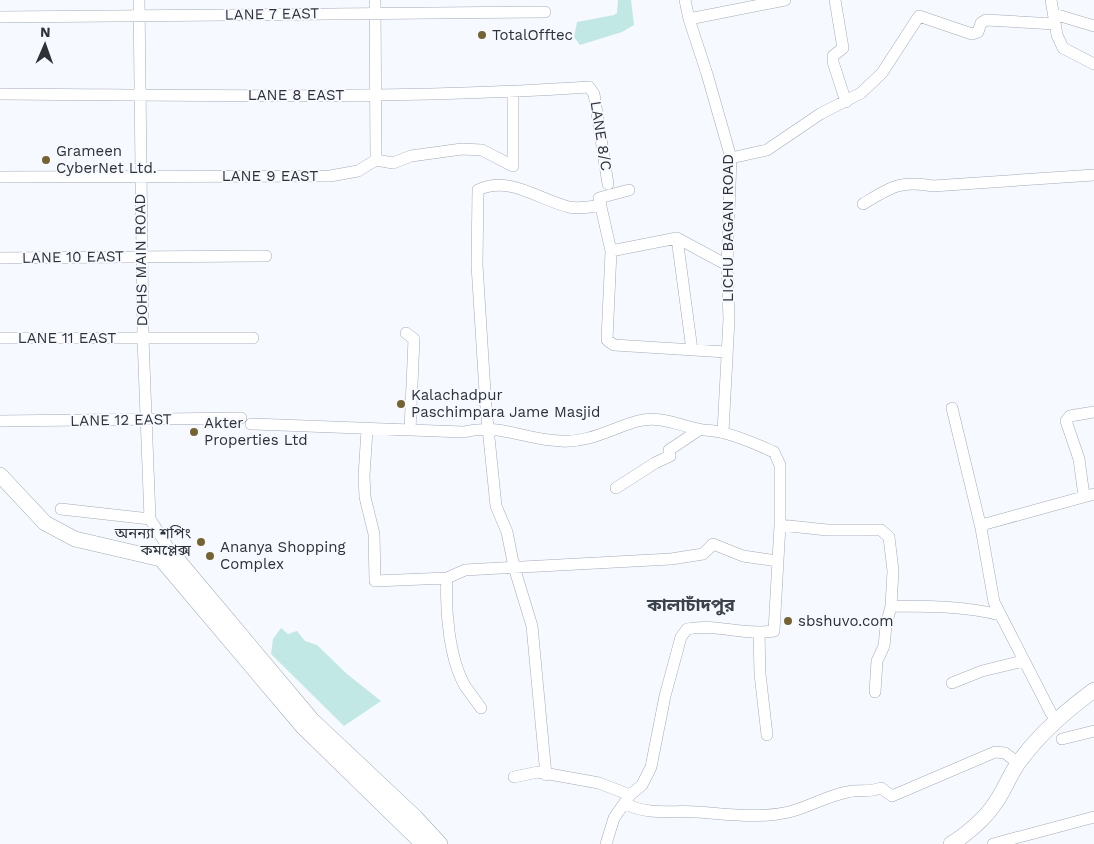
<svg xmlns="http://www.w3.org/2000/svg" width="1094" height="844" font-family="'Work Sans','Noto Sans Bengali',sans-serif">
<rect width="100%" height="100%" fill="#f6f9ff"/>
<path fill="#c1e8e5" d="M618 0H631L634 25 622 32 580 45 574 37 577 22 614 15 617 13Z
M281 628 288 634 297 631 305 641 317 645 347 674 381 701 344 726 271 654 273 639Z"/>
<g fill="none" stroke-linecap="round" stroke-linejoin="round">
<defs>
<path id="street" d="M139 0 143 338 150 519
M375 0 376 160
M685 0 689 19 707 74 731 158 727 265 729 319 723 432
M835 0 843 48 833 56V62L846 102
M1051 0 1057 35 1063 48 1094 64
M1054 14 1094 26
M0 17 545 12
M689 19 785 0
M0 94C196 95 393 100 589 87L594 94 608 184
M731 158 767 150 820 114 861 93 882 73 919 16 972 34 978 32 981 23 986 20 1055 24
M376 160 393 163 411 156 462 149 482 150 513 166V92
M0 177 330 176 358 171 376 160
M629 190 599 198 611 251 607 340 614 345 726 352
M863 204C891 187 900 180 933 186L1094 175
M677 238 692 350
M611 251 677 238 727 265
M0 258 266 256
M406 333 414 339 410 430
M0 338H253
M952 408 981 528 994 602 1051 713 1056 719
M0 421 241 418
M251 424 463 432C501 423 525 440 561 441 589 443 612 428 638 421 658 415 678 425 698 429 706 431 716 430 724 433 741 437 758 445 774 452L780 465V525L774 631C744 636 715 623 687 629L681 637 665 696 651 767 642 785 630 795 614 818 606 844
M367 430 364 476 365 497 374 534 375 581 447 578 465 570 671 559 703 554 713 544 743 556 777 561
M616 488 655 463 670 456 669 450 699 430
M1084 496 1079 459 1066 421 1070 416 1094 412
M61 509 150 519
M150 519 171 552
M780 525 827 530H881L889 537 893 571 891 606 886 626 884 646 877 661 875 692
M981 528 985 524 1094 494
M447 578C445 609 449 658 465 686 470 693 476 701 481 708
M891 606C928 606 964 606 1000 615
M759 633 760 674 767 735
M952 683 982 671 1023 661
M1062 739 1094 731
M546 775 532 626 514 567 507 532 496 506 486 408 477 265 478 190C510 175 539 200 569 207 579 209 590 207 601 205
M514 777 538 772 599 783 630 795
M626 804C650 816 672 810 697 812 728 814 759 819 789 812 809 807 827 796 847 792 860 789 868 793 881 788L892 796 995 752 1005 753 1018 763
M993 844 1094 817"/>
<path id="secondary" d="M0 475 45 523 75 539 161 559
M161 559 171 552 312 720 415 817 440 844
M161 559 303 727 423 844
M951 844C968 833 985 819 996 802 1005 789 1010 774 1019 762 1040 733 1066 711 1094 690"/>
</defs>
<use href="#street" stroke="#a3abb8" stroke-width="12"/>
<use href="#secondary" stroke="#a3abb8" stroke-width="16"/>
<use href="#street" stroke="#fff" stroke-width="11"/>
<use href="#secondary" stroke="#fff" stroke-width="15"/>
</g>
<g fill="#756432" stroke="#f6f9ff" stroke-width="2">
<circle cx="482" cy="35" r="5"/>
<circle cx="46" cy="160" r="5"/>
<circle cx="401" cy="404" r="5"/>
<circle cx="194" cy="432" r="5"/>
<circle cx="201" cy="542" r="5"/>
<circle cx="210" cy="556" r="5"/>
<circle cx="788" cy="621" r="5"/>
</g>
<g text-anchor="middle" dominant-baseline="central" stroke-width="4" stroke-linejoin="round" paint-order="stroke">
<g font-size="15" fill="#2e3136" stroke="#f6f9ff">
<text transform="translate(272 14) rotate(-1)">LANE 7 EAST</text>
<text x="296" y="95">LANE 8 EAST</text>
<text transform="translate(601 136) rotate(81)">LANE 8/C</text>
<text x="270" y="176">LANE 9 EAST</text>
<text transform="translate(728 228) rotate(-90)">LICHU BAGAN ROAD</text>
<text transform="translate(73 257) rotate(-1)">LANE 10 EAST</text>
<text transform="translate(141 260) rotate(-91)">DOHS MAIN ROAD</text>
<text x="67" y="338">LANE 11 EAST</text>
<text transform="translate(121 420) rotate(-1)">LANE 12 EAST</text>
</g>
<g font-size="15" fill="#2e3136" stroke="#f6f9ff" text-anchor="start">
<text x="492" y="35">TotalOfftec</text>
<text x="56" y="151">Grameen<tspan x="56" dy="17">CyberNet Ltd.</tspan></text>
<text x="411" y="395">Kalachadpur<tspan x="411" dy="17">Paschimpara Jame Masjid</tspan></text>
<text x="204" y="423">Akter<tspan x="204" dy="17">Properties Ltd</tspan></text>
<text x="191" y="533" text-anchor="end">অনন্যা শপিং<tspan x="191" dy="17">কমপ্লেক্স</tspan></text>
<text x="220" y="547">Ananya Shopping<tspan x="220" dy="17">Complex</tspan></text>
<text x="798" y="621">sbshuvo.com</text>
</g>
<g font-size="18" font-weight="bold" fill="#3b424c" stroke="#f6f9ff">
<text x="691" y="604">কালাচাঁদপুর</text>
</g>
</g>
<g transform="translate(45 45) rotate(2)" stroke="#f6f9ff" stroke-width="4" paint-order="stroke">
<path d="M0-4L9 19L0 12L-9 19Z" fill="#2e3136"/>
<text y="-8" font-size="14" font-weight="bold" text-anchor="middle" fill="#2e3136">N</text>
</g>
</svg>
